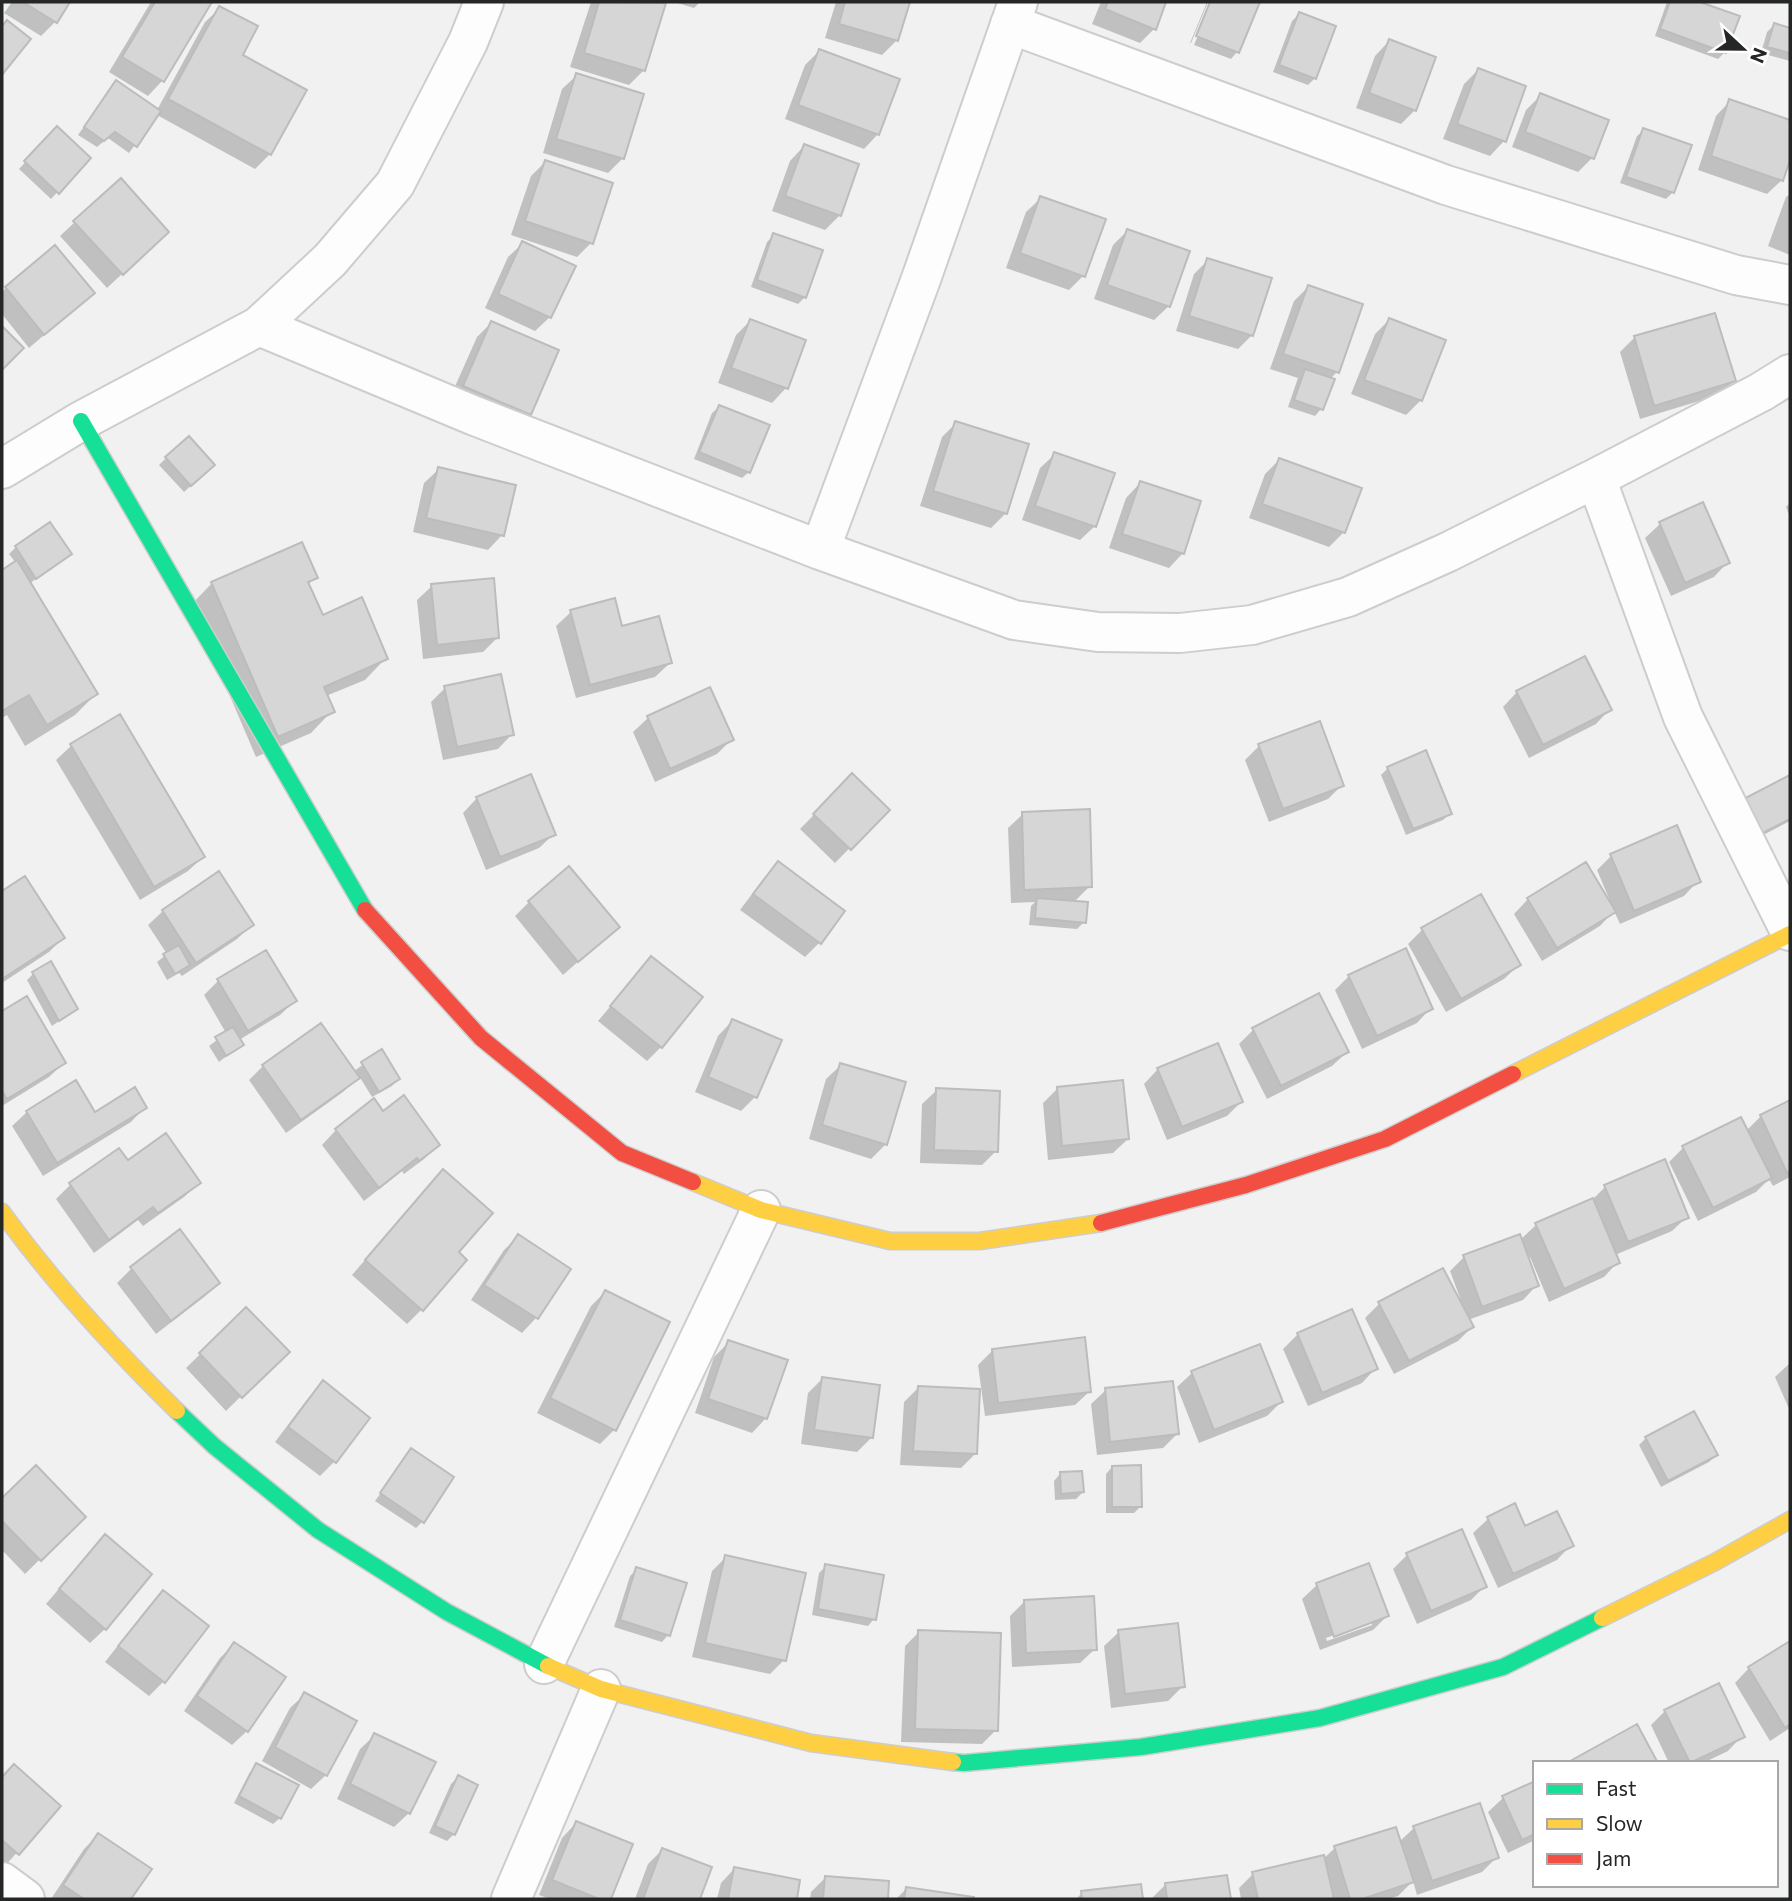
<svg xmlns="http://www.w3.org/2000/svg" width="1792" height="1901" font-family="Commissioner,sans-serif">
<rect width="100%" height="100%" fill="#f1f1f2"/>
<path fill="#0003" fill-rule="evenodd" d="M12 2H68L55 22 41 36 4 13Z
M151 2H209L162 81 148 96 109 72Z
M591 2H655L664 4 644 70 629 85 570 67Z
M674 2H700L694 8Z
M836 2H908L897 40 882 55 825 38Z
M1101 2H1164L1154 29 1140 43 1092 24Z
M1207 2H1208L1191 43H1190Z
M1212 2H1258L1237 52 1231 59 1194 45Z
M1667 2H1695L1738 17 1725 52 1718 59 1655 36Z
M220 8 240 55 304 90 270 154 255 169 157 115 129 153 108 138 97 147 78 135 116 82 157 110 205 22Z
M1299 14 1315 78 1308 85 1273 72 1292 21Z
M1774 25 1790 30V61L1761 53 1767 32Z
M1389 41 1415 110 1401 124 1356 108 1375 56Z
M819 51 878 134 864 149 785 119 805 65Z
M1478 70 1524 87 1504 141 1490 156 1443 139 1464 84Z
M577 75 623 158 608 173 543 153 562 89Z
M1541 95 1592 158 1578 172 1512 147 1526 110Z
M1730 101 1790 122V154L1782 180 1767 194 1698 170 1716 116Z
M57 128 89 158 51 199 19 169Z
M1644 130 1673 192 1666 199 1620 183 1637 136Z
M804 146 840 215 825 230 772 211 790 161Z
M545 162 591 243 577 257 511 235 531 176Z
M1790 194V255L1768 246 1786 197Z
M1041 198 1083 276 1069 290 1006 268 1026 212Z
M75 222 152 246 107 288 60 236Z
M1127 231 1169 306 1154 320 1094 299 1113 245Z
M774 235 805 297 798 304 751 287 767 242Z
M523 243 550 317 535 331 485 308 508 257Z
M1208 260 1252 335 1238 349 1176 331 1194 274Z
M1308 287 1337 372 1330 379 1321 409 1315 416 1288 407 1298 378 1270 369 1294 301Z
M6 288 93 293 29 348 2 314V292Z
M1714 315 1734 381 1719 395 1640 419 1620 352 1634 338Z
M1389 320 1421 400 1406 415 1351 394 1375 334Z
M750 321 804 341 786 388 772 403 718 383 736 335Z
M491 323 557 351 529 414 515 429 449 400 477 337Z
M719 407 749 472 742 478 694 459 712 413Z
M956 423 1006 513 991 528 920 506 942 437Z
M1055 454 1095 526 1080 540 1022 520 1040 468Z
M166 458 206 472 184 492 159 465Z
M1279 460 1344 532 1329 547 1249 518 1265 474Z
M439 469 502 535 488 550 413 532 424 483Z
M1140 483 1183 553 1169 568 1109 548 1126 498Z
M1790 503V517L1786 507Z
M1660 524 1728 562 1714 577 1671 596 1645 538Z
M16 547 69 554 29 584 96 694 75 715 25 746 7 715 2 718V572L16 563 9 554Z
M315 577 308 585 322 617 386 658 365 680 326 696 332 711 311 733 256 757 191 605 212 583Z
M432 586 498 637 483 652 423 659 417 600Z
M571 612 621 628 670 663 655 677 576 698 556 626Z
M445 688 512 734 498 749 443 760 431 702Z
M709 689 732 739 717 754 655 782 633 732 648 718Z
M1517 692 1610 709 1596 724 1529 758 1503 707Z
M119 717 203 857 188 871 140 900 56 760 71 746Z
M1259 746 1342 785 1328 799 1269 822 1245 760Z
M1388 768 1450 813 1443 820 1406 835 1381 775Z
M852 776 887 810 835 863 800 829Z
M1790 777V821L1744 845 1735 805Z
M477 798 554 834 539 848 486 870 463 813Z
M1023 814 1090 886 1074 902 1084 922 1077 929 1029 925 1031 906 1035 902 1011 903 1008 828Z
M1611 856 1698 881 1684 896 1620 924 1614 911 1600 926 1542 961 1514 914 1528 899 1610 901 1597 870Z
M778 863 843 911 819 943 805 957 740 910 764 878Z
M24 878 63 938 49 952 2 983V893Z
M529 902 617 927 563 975 515 916Z
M163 911 252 925 237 939 182 976 179 973 167 980 157 962 167 954 148 925Z
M1422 930 1519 965 1504 979 1446 1012 1408 944Z
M651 958 661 1047 647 1061 598 1021Z
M34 973 76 1009 52 1026 27 980Z
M1349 976 1431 1008 1417 1023 1362 1049 1335 990Z
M219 980 295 1001 280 1015 239 1040 241 1045 219 1062 209 1046 226 1033 204 995Z
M26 998 64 1063 49 1077 2 1106V1013Z
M732 1021 755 1097 741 1111 695 1092 718 1036Z
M1253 1030 1347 1052 1332 1066 1267 1099 1239 1044Z
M381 1051 398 1079 392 1086 372 1097 359 1076 343 1092 286 1133 249 1080 263 1066 353 1072Z
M841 1065 886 1144 871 1159 809 1139 826 1079Z
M1158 1069 1241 1102 1227 1116 1167 1140 1144 1084Z
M1057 1089 1128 1139 1113 1153 1048 1160 1043 1103Z
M937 1090 996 1151 982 1165 920 1163 922 1104Z
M374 1101 383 1113 438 1145 424 1159 404 1174 402 1171 364 1201 322 1145 336 1130Z
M1790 1102V1177L1773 1186 1769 1179 1756 1192 1698 1221 1669 1162 1683 1148 1746 1131 1761 1116Z
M145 1107 131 1122 43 1176 12 1126 27 1112 95 1114Z
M127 1162 198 1183 184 1197 143 1226 138 1220 94 1253 56 1199 70 1185Z
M429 1186 457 1252 421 1310 407 1324 352 1275Z
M1605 1187 1687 1217 1672 1231 1615 1255 1618 1262 1604 1277 1549 1302 1530 1257 1527 1258 1537 1285 1523 1300 1468 1320 1472 1327 1458 1341 1394 1374 1365 1318 1379 1304 1460 1298 1450 1271 1464 1257 1520 1240 1536 1225 1592 1200Z
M518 1236 569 1269 536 1318 522 1333 471 1300 504 1250Z
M131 1269 218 1283 204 1297 156 1334 117 1283Z
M605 1292 614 1430 600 1444 537 1413 591 1306Z
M246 1309 287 1351 226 1411 186 1368Z
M1351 1311 1376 1368 1362 1383 1308 1406 1283 1349 1298 1334Z
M729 1342 766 1418 752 1433 695 1413 714 1357Z
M993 1350 1090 1391 1075 1405 985 1416 978 1365Z
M1790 1363V1411L1775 1377Z
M1192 1373 1281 1402 1267 1416 1199 1443 1177 1387Z
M823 1378 871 1438 857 1452 801 1444 808 1393Z
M323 1383 368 1418 334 1462 320 1476 275 1442 309 1397Z
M918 1388 975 1454 961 1468 900 1465 904 1402Z
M1106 1390 1177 1434 1163 1448 1097 1455 1091 1404Z
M1646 1438 1716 1455 1709 1462 1661 1487 1639 1445Z
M411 1451 422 1522 416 1528 375 1501Z
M1112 1467 1141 1506 1134 1513H1106V1474Z
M36 1468 83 1517 25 1574 2 1550V1501Z
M1060 1474 1083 1492 1076 1499 1055 1500 1054 1481Z
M1488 1519 1524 1529 1571 1545 1557 1560 1498 1588 1473 1533Z
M91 1551 105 1629 90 1643 46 1604Z
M1407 1555 1485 1586 1471 1600 1417 1624 1393 1569Z
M726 1557 784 1660 770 1674 692 1657 712 1571Z
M826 1566 874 1619 868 1626 812 1615 819 1573Z
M637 1569 668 1635 662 1642 614 1627 630 1576Z
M1317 1585 1387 1616 1373 1630 1320 1650 1302 1599ZM1372 1621V1625L1327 1641 1326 1638Z
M163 1592 207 1627 163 1682 149 1696 105 1662 149 1606Z
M1025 1601 1095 1649 1080 1663 1012 1667 1010 1616Z
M919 1632 996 1730 982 1744 901 1742 905 1646Z
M1119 1632 1183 1686 1168 1701 1111 1708 1104 1646Z
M1790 1643V1728L1770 1741 1735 1683 1749 1668Z
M234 1644 283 1678 247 1731 232 1745 184 1711 220 1658Z
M305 1694 326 1775 311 1789 262 1761 290 1708Z
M1665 1711 1742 1736 1728 1751 1703 1763H1669L1651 1725Z
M375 1735 409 1813 394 1827 337 1799 360 1749Z
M14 1766 59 1806 3 1868 2 1778Z
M257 1766 280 1818 273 1824 234 1803 250 1772Z
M458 1777 454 1834 447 1841 429 1833 451 1784Z
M1535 1783V1840L1508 1853 1488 1812 1503 1798Z
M576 1823 631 1845 609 1899H550L539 1895 562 1838Z
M1414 1828 1496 1858 1482 1872 1417 1895 1413 1881 1398 1896 1388 1899H1241L1239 1888 1253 1874 1323 1859 1335 1848 1395 1829 1399 1842Z
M98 1835 149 1869 129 1899H51L84 1849Z
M662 1850 710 1868 698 1899H635L648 1864Z
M735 1868 798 1881 795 1899H717L721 1883Z
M1226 1877 1229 1899H1151L1166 1884Z
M825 1878 887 1883 886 1899H810L811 1892Z
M1140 1886 1141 1899H1076L1082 1893Z
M906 1889 972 1898V1899H896Z"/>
<path fill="#d6d6d6" stroke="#bcbcbd" stroke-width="2" d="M23 2H70L57 23Z
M155 2H212L164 82 122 57Z
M599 2 666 3 645 71 584 53Z
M845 2H910L898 41 839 24Z
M1108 2H1166L1156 30 1105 9Z
M1210 2H1260L1239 53 1196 36Z
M1670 2H1700L1740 16 1726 53 1660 29Z
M219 6 258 26 243 55 307 90 271 155 168 99Z
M1299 12 1336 26 1316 79 1279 65Z
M7 20 31 39 2 75V26Z
M1774 23 1790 28V53L1767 47Z
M1389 39 1436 57 1416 111 1369 93Z
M819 49 900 79 879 135 798 105Z
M1478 68 1526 86 1506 142 1457 124Z
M576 73 644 94 624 159 556 139Z
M116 80 161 111 137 147 115 132 104 141 84 127Z
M1540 93 1609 120 1594 159 1525 132Z
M1729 99 1790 120V160L1783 181 1711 156Z
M57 126 91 158 59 194 24 161Z
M1643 128 1692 145 1674 193 1626 177Z
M804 144 859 164 841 216 785 196Z
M545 160 613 183 593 244 525 221Z
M121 178 169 232 123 275 73 221Z
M1040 196 1106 219 1085 277 1020 253Z
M1127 229 1190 251 1170 307 1107 285Z
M773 233 823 250 806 298 757 280Z
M522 241 576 266 551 318 498 294Z
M55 245 95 293 44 335 5 287Z
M1207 258 1272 278 1253 336 1189 316Z
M1308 285 1363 304 1339 373 1283 354Z
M1715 313 1736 381 1654 406 1634 336Z
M1389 318 1446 340 1422 401 1364 380Z
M750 319 806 340 788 389 731 368Z
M491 321 559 350 531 415 463 386Z
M2 326 24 348 2 370Z
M1305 369 1335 379 1323 410 1294 400Z
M719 405 770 425 750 473 699 452Z
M955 421 1029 444 1007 514 933 491Z
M189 436 215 465 191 486 165 457Z
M1054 452 1115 473 1096 527 1035 506Z
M1279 458 1362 488 1345 533 1262 504Z
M438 467 516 485 504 536 426 518Z
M1140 481 1201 501 1184 554 1122 534Z
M1703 502 1730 563 1685 583 1659 522Z
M50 522 72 554 36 579 15 546Z
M302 542 318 578 308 582 323 615 362 597 388 659 324 687 335 712 278 737 211 582Z
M17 560 98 694 47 725 29 695 2 711V570Z
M494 578 499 638 437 645 431 584Z
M615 598 622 626 659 616 672 663 590 685 570 610Z
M1585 656 1612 710 1543 745 1516 691Z
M501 674 514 735 457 747 444 686Z
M710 687 734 740 670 769 647 716Z
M120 714 205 857 154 887 70 744Z
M1320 721 1344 786 1283 809 1258 744Z
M1426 750 1452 814 1413 829 1387 767Z
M852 773 890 810 851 850 813 814Z
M531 774 556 835 500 857 476 797Z
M1790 775V819L1751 839 1734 804Z
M1090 809 1092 887 1024 890 1022 812Z
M1677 825 1701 882 1634 911 1610 854Z
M778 861 845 911 821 944 753 894Z
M1586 862 1616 912 1557 948 1527 898Z
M569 866 620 927 578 962 528 901Z
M219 871 254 925 196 963 162 910Z
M25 876 65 938 2 979V891Z
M1481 894 1521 965 1461 999 1421 928Z
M1037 898 1088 902 1086 923 1035 918Z
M179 945 190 965 175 974 163 954Z
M1406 948 1433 1009 1377 1036 1348 975Z
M266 950 297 1001 248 1031 217 979Z
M651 956 703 997 662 1048 610 1006Z
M51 961 78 1009 59 1021 32 972Z
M1319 993 1349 1052 1281 1086 1252 1028Z
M27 996 66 1063 7 1099 2 1091V1011Z
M732 1019 782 1040 757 1098 708 1077Z
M321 1023 360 1078 301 1120 262 1065Z
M233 1027 244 1045 226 1056 215 1037Z
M1218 1043 1243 1102 1182 1127 1157 1068Z
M382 1049 400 1079 379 1092 361 1062Z
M840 1063 906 1082 887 1145 822 1125Z
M76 1080 95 1112 135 1087 147 1108 57 1163 26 1111Z
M1123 1080 1129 1139 1062 1146 1057 1087Z
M936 1088 1000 1091 998 1152 934 1150Z
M404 1095 440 1145 419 1161 417 1158 379 1188 335 1129 374 1098 383 1111Z
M1790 1100V1171L1787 1173 1760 1115Z
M1741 1117 1772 1178 1713 1208 1682 1146Z
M166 1133 201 1183 158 1213 153 1207 109 1240 69 1183 119 1148 128 1160Z
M1665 1159 1689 1218 1628 1242 1604 1185Z
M443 1169 493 1213 459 1252 467 1260 423 1311 365 1260Z
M1593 1198 1620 1263 1564 1289 1535 1223Z
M180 1229 220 1283 171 1321 130 1267Z
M518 1234 571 1269 538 1319 484 1285Z
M1520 1234 1539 1286 1482 1307 1463 1255Z
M1443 1268 1474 1327 1409 1361 1378 1302Z
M605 1290 670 1322 616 1431 550 1398Z
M246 1307 290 1352 242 1398 199 1353Z
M1352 1309 1378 1369 1322 1393 1297 1333Z
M1085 1337 1091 1392 998 1403 992 1349Z
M728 1340 788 1360 767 1419 708 1399Z
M1260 1344 1283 1402 1214 1430 1191 1371Z
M822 1377 880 1385 873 1438 814 1430Z
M323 1380 370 1418 336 1463 288 1427Z
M1173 1381 1179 1434 1110 1442 1105 1388Z
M918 1386 980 1389 977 1454 913 1451Z
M1694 1411 1718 1455 1668 1481 1645 1437Z
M411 1448 454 1477 424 1523 380 1493Z
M36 1465 86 1517 41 1561 2 1521V1498Z
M1141 1465 1142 1507H1112V1466Z
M1082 1471 1084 1492 1061 1494 1060 1472Z
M1515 1503 1525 1526 1557 1511 1574 1546 1513 1574 1487 1517Z
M1462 1529 1487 1587 1431 1611 1406 1553Z
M105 1534 152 1574 106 1630 59 1589Z
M725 1555 806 1573 786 1661 705 1643Z
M1369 1563 1389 1616 1334 1637 1316 1583Z
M825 1564 884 1575 876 1620 818 1609Z
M636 1567 687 1583 670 1636 620 1620Z
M163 1590 209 1626 165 1683 118 1646Z
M1094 1596 1097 1650 1026 1653 1024 1600Z
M1178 1623 1185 1687 1125 1694 1118 1630Z
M918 1630 1001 1633 998 1731 915 1729Z
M1790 1641V1724L1785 1728 1748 1667Z
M234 1642 286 1677 248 1732 197 1696Z
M1719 1683 1745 1737 1690 1763 1664 1710Z
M304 1692 357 1721 327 1776 275 1747Z
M1637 1724 1658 1763H1574L1572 1760Z
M374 1733 436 1762 410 1814 350 1784Z
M256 1763 299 1785 281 1819 239 1796Z
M14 1764 61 1806 19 1855 2 1840V1777Z
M458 1775 478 1785 455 1835 435 1826Z
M1535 1781V1834L1522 1840 1502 1796Z
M1480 1803 1499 1858 1432 1881 1413 1826Z
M576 1821 633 1844 611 1899H599L552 1880Z
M1396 1827 1414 1882 1362 1899H1350L1334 1846Z
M98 1833 152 1869 131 1899H84L63 1885Z
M662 1848 712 1867 700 1899H643Z
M1324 1855 1334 1899H1258L1252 1872Z
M734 1867 800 1880 797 1899H728Z
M1227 1875 1231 1899H1167L1165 1883Z
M825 1876 889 1881 888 1899H823Z
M1141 1884 1143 1899H1082L1081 1891Z
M906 1887 974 1897V1899H904Z"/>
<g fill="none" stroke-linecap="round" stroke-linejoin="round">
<defs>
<path id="street" d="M1010 24 1446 185 1736 275 1790 285
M259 326 475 416 820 550 1014 620 1098 632 1180 633 1252 625 1348 597 1448 552 1596 478 1761 392 1790 374
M2 469 81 421 259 326 330 260 395 184 468 42 484 2
M1596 478 1683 717 1790 931
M820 550 921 279 1018 2
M544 1664 761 1210
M2 1882 25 1899
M511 1899 601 1689"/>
<path id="fast" d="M81 421 365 910
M177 1411 214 1446 318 1530 447 1612 548 1666
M953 1762 964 1763 1141 1747 1320 1718 1503 1667 1602 1618"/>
<path id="slow" d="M1513 1074 1790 934
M693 1182 761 1210 890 1241H980L1101 1223
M2 1212C54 1284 114 1349 177 1411
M1602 1618 1715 1562 1790 1520
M548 1666 601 1689 811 1743 953 1762"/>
<path id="jam" d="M365 910 481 1038 622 1153 693 1182
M1101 1223 1246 1185 1385 1139 1513 1074"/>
</defs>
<use href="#street" stroke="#cdcdce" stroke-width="42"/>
<use href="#fast" stroke="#cdcdce" stroke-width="19"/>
<use href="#slow" stroke="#cdcdce" stroke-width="19"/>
<use href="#jam" stroke="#cdcdce" stroke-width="19"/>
<use href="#street" stroke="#fdfdfd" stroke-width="38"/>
<use href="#fast" stroke="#16e098" stroke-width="16"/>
<use href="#slow" stroke="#ffcf43" stroke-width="16"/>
<use href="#jam" stroke="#f24e42" stroke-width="16"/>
</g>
<rect width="1792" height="1901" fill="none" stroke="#252626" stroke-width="7"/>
<rect x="1533" y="1761" width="245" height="126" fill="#ffffff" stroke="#a8a8a8" stroke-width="2"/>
<rect x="1547" y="1784" width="35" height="10" fill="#16e098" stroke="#a8a8a8" stroke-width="2"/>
<text x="1596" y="1796" font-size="21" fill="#252626">Fast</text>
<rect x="1547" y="1819" width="35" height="10" fill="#ffcf43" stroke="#a8a8a8" stroke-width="2"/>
<text x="1596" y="1831" font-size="21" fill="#252626">Slow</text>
<rect x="1547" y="1854" width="35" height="10" fill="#f24e42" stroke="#a8a8a8" stroke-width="2"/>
<text x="1596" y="1866" font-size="21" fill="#252626">Jam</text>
<g transform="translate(1743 49) rotate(112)" stroke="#ffffff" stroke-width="5" paint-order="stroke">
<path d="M0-5L12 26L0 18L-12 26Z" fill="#252626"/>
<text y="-10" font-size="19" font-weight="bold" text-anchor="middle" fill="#252626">N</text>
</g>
</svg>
